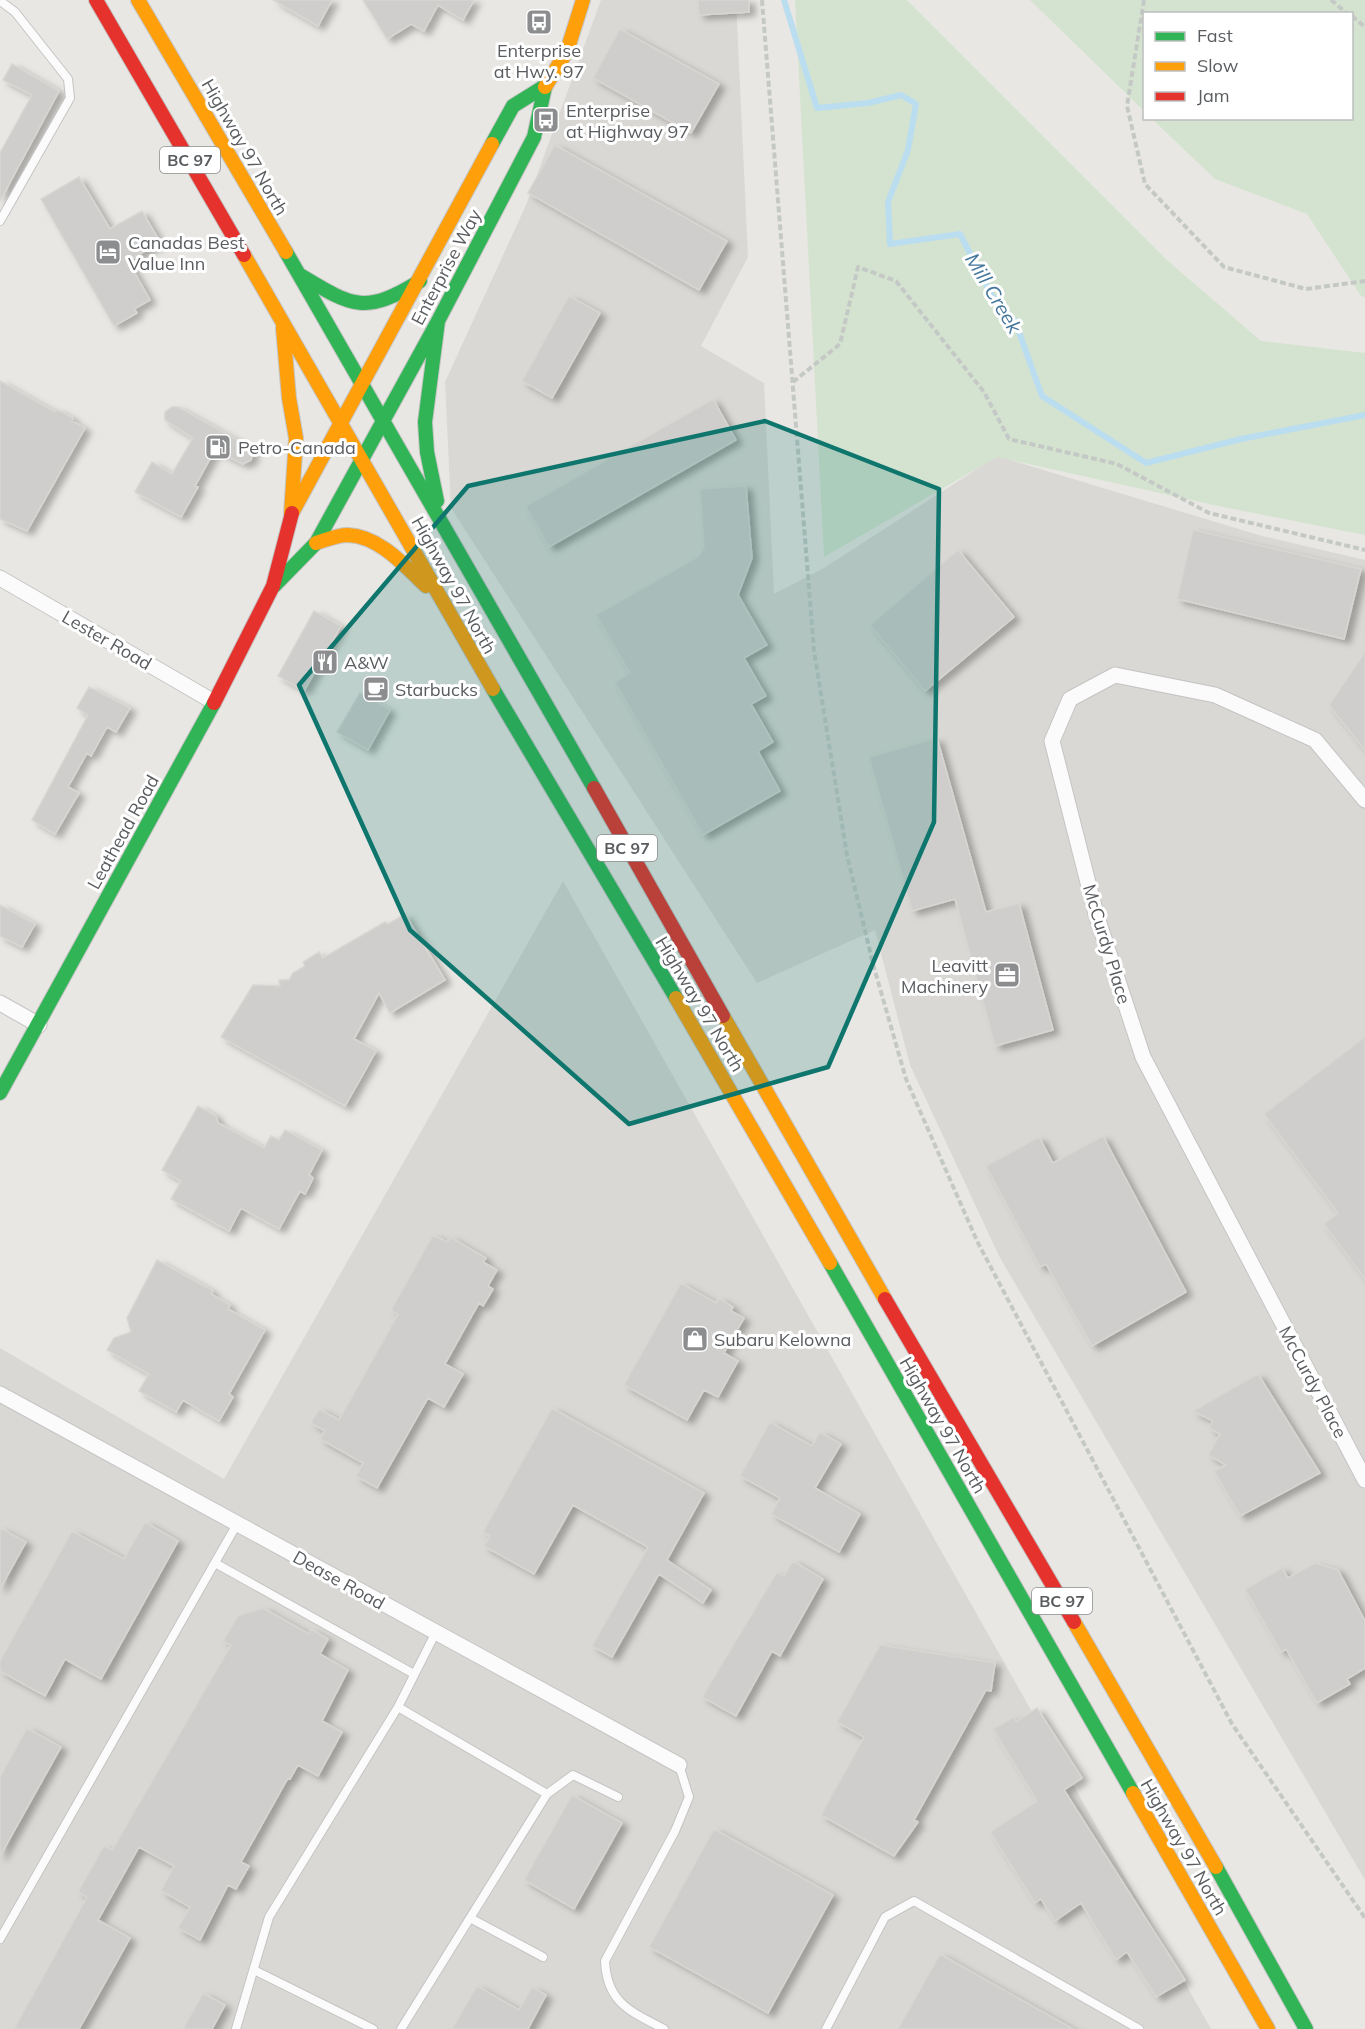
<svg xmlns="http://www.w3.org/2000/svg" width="1365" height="2029" font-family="Mulish,sans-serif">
<defs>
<filter id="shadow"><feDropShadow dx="6" dy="4" stdDeviation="3" flood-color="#0004"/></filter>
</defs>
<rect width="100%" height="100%" fill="#e9e7e3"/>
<path fill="#dad8d4" d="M601 0H736L748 257 701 346 764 383 774 594 824 568 997 456 1262 536 1365 560V1880L999 1256 910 1065 875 930 757 983 451 508 445 382 526 205Z
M563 881 1211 2029H0V1348L224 1479Z"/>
<path fill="#d4e3d0" d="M795 0H907L1168 261 1261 341 1365 353V535L1223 507 997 457 824 557Z
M1030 0H1365V297L1361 296 1307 214 1215 179 1152 119 1352 118V14H1144V111Z"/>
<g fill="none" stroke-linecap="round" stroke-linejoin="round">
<path stroke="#baddf0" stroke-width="6" d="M784 0 817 108 868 103 901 95 916 104 908 150 888 202 890 244 960 234 992 296 1015 321 1042 396 1146 463 1241 439 1365 415"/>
</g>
<path fill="#cfcecc" stroke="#d8d6d2" stroke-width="1.5" filter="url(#shadow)" d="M273 0H332L318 26Z
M363 0H474L463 20 438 5 424 31 411 24 387 39Z
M698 0H749V12L699 15Z
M620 29 719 84 691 133 593 78Z
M12 64 59 91 0 201V153L32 95 3 80Z
M555 145 727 241 699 290 528 193Z
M79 177 110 229 142 211 160 242 128 261 150 300 134 309 137 313 114 326 41 199Z
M569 296 600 313 552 398 522 381Z
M0 381 55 412 56 409 73 418 72 421 85 428 27 531 0 519Z
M713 399 736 440 549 547 526 506Z
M172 407H178L248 446 253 452 251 460 243 464 215 450 195 486 198 487 181 517 135 492 152 462 172 474 193 438 165 420V412Z
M746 486 752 558 738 595 767 645 744 658 766 696 751 704 773 742 758 751 780 791 703 835 615 682 630 673 596 615 698 557 704 547 700 489Z
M1193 530 1361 569 1344 639 1177 599Z
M958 550 1014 617 925 691 870 625Z
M314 611 341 626 304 691 278 676Z
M1365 652V750L1329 705Z
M89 687 130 708 116 732 107 727 91 756 87 753 68 787 79 793 55 834 32 820 88 715 77 708Z
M360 693 390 710 368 750 337 732Z
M937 738 986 912 1019 903 1053 1030 995 1046 955 899 912 911 869 757Z
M0 905 35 924 22 947 0 936Z
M405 914 445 980 390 1013 379 993 354 1039 376 1051 345 1106 221 1037 253 985 280 986 279 980H289L293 973 305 966 303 962 319 952 323 958 385 922 388 924Z
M1365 1037V1279L1324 1224 1338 1213 1264 1114Z
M198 1106 216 1116 218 1123 264 1148 271 1136 279 1140 285 1130 322 1150 309 1175 313 1178 305 1194 300 1191 279 1229 241 1208 229 1231 171 1199 181 1181 162 1170Z
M1103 1136 1186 1292 1092 1346 1046 1264 1040 1267 986 1166 1039 1137 1053 1163Z
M433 1235 447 1242 450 1237 486 1258 483 1262 497 1270 488 1286 493 1289 483 1306 479 1303 445 1364 463 1374 444 1407 428 1398 377 1488 356 1476 363 1463 320 1439 325 1431 311 1423 319 1409 339 1420 398 1314 391 1310Z
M157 1260 213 1291 211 1294 230 1305 228 1309 265 1330 229 1394 233 1397 219 1421 183 1400 176 1412 139 1391 149 1374 107 1350 114 1338 131 1332 127 1318Z
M681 1283 716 1303 719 1298 733 1307 731 1311 744 1318 724 1353 738 1361 718 1397 704 1390 687 1420 624 1385Z
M1258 1374 1320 1473 1240 1516 1214 1471 1226 1465 1208 1455 1220 1434 1209 1428 1213 1421 1193 1411Z
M552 1408 704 1493 667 1560 711 1590 703 1603 659 1574 612 1657 592 1646 648 1547 573 1505 534 1574 484 1546 490 1536 483 1532Z
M770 1422 812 1446 820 1432 841 1444 815 1488 860 1514 839 1552 771 1514 780 1498 740 1476Z
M145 1522 178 1541 101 1679 65 1659 45 1696 0 1671V1661L72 1531 124 1559Z
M0 1528 26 1542 0 1589Z
M793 1561 823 1579 780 1656 772 1651 736 1716 702 1697 777 1572 784 1576Z
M1315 1563 1338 1570 1365 1621V1668L1347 1679 1350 1684 1317 1703 1286 1649 1281 1652 1245 1589 1282 1568 1288 1578Z
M263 1608 309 1634 311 1629 328 1639 320 1654 348 1670 322 1721 342 1732 318 1776 298 1765 290 1779 288 1778 241 1862 249 1866 236 1889 228 1885 200 1940 178 1928 190 1907 161 1891 174 1866 139 1847 98 1920 130 1938 79 2029H14L87 1897 78 1892 104 1846 112 1850 231 1645 223 1641 238 1616Z
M880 1645 995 1663 991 1691 986 1690 914 1820 918 1822 894 1856 821 1815 864 1737 837 1722Z
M1037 1708 1082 1778 1064 1790 1185 1980 1156 1997 1127 1952 1116 1960 1081 1903 1055 1921 1041 1899 1035 1903 990 1832 1037 1801 993 1729 1014 1717 1016 1722Z
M27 1728 61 1747 0 1856V1777Z
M572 1795 622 1823 574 1909 524 1880Z
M714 1829 833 1895 768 2013 649 1947Z
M940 1954 1073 2029H898Z
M477 1986 519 2010 532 1987 546 1995 528 2029H452Z
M203 1993 225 2005 212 2029H183Z"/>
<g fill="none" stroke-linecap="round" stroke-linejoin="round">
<defs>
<path id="lane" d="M0 221 70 98 68 79 15 12 3 3
M215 1563 414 1674
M398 1707 547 1794
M470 1918 543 1957
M0 1939 237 1524
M254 1970 373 2029
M236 2029 269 1917 398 1707 436 1632
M401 2029 547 1794 573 1775 618 1797
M664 2029C630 2011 607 2003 605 1961L675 1831 689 1797 679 1765
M826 2029 885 1917 914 1901 1139 2029"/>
<path id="street" d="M0 578 214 702
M1365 800 1315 740 1215 695 1115 675 1070 699 1052 741 1096 914 1143 1057 1365 1480
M0 1003 39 1025
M0 1394 679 1765"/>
<path id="fast" d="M492 144 513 106 545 86
M286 252 594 788
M300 275C353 307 365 315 420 281
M437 501 427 452 425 422 438 321
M274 586 316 543 438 321 534 137 545 87
M493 689 676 998
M0 1093 214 703
M830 1263 1133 1793
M1216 1867 1306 2029"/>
<path id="slow" d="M138 0 286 252
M545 87 567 51 583 0
M244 255 493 689
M283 328 289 398 296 438 291 514
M292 513 492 144
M316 543C326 540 337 535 348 535 379 536 405 566 426 586
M676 998 830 1263
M723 1016 885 1299
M1074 1622 1216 1867
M1133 1793 1268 2029"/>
<path id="jam" d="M96 0 244 255
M214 703 273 586 292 513
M594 788 723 1016
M885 1299 1074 1622"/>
</defs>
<use href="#lane" stroke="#c5c4c4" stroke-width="10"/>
<use href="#street" stroke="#c5c4c4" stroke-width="17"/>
<use href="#fast" stroke="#c4c4c4" stroke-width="16"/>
<use href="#slow" stroke="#c4c4c4" stroke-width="16"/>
<use href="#jam" stroke="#c4c4c4" stroke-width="16"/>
<path stroke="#c5c9c6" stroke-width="4" stroke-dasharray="6 3" stroke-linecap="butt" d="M762 0 814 651 847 855 873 964 906 1079 977 1241 1232 1724 1365 1918
M1144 0 1127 106 1145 184 1224 267 1306 289 1365 281
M1331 0 1348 14
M1352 16 1365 27
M793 382 840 344 858 267 896 281 984 392 1009 439 1117 464 1209 513 1365 550"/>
<use href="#lane" stroke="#fcfbfb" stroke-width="8"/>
<use href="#street" stroke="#fcfbfb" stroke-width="15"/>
<use href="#fast" stroke="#30b455" stroke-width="14"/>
<use href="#slow" stroke="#ff9f0a" stroke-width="14"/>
<use href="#jam" stroke="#e5322d" stroke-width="14"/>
</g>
<path fill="#0f766e" fill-opacity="0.2" stroke="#0f766e" stroke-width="4.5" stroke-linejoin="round" d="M765 421 939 489 934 822 828 1067 629 1124 410 930 299 685 468 486Z"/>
<defs>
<symbol id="bus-square" viewBox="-11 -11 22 22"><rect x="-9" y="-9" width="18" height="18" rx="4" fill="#8c8d8e" stroke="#fff"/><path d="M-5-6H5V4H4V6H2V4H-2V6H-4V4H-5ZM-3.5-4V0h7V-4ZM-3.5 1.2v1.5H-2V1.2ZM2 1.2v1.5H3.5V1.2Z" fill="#fff"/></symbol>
<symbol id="hotel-square" viewBox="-11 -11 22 22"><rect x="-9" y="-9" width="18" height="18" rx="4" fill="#8c8d8e" stroke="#fff"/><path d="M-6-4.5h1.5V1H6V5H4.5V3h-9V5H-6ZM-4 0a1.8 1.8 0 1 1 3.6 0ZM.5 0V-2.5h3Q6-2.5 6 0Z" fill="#fff"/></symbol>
<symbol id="fuel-square" viewBox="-11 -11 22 22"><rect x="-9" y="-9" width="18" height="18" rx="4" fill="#8c8d8e" stroke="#fff"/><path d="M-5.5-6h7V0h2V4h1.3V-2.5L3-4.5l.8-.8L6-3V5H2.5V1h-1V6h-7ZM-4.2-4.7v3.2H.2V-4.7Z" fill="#fff"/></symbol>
<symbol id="restaurant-square" viewBox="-11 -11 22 22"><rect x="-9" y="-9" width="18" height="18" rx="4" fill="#8c8d8e" stroke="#fff"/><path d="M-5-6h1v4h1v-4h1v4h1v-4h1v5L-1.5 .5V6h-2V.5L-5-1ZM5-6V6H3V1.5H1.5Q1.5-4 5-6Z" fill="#fff"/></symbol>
<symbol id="cafe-square" viewBox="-11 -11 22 22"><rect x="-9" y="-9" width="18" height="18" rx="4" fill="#8c8d8e" stroke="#fff"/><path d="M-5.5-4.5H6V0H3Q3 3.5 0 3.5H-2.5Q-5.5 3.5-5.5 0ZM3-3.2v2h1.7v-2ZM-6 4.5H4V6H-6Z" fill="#fff"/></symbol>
<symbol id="office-square" viewBox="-11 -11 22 22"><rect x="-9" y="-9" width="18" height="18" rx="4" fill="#8c8d8e" stroke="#fff"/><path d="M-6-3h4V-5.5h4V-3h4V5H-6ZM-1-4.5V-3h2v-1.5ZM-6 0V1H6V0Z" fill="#fff"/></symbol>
<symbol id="shop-square" viewBox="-11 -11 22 22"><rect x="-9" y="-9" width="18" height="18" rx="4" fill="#8c8d8e" stroke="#fff"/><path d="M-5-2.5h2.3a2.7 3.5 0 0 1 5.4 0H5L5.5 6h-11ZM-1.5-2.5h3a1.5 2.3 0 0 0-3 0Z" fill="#fff"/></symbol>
</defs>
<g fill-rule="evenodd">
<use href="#bus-square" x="524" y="7" width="30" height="30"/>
<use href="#bus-square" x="531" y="105" width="30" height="30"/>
<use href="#hotel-square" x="93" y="237" width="30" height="30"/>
<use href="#fuel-square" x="203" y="432" width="30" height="30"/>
<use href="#restaurant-square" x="310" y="647" width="30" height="30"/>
<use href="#cafe-square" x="361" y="674" width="30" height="30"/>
<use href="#office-square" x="992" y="960" width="30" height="30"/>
<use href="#shop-square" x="680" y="1324" width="30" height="30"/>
</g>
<g text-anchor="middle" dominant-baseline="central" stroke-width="6" stroke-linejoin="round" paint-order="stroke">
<g fill="#fff" stroke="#8c8e90" stroke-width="1.5">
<rect x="160" y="147" width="60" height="26" rx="4.5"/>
<rect x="597" y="835" width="60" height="26" rx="4.5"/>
<rect x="1032" y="1588" width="60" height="26" rx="4.5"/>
</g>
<g font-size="16" font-weight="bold" fill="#5a5d60">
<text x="190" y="160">BC 97</text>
<text x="627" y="848">BC 97</text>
<text x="1062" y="1601">BC 97</text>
</g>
<g font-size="18" fill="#5a5d60" stroke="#fff" text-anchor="start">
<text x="539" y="50" text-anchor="middle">Enterprise<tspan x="539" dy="21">at Hwy. 97</tspan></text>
<text x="566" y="110">Enterprise<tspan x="566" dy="21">at Highway 97</tspan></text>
<text x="128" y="242">Canadas Best<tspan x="128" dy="21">Value Inn</tspan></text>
<text x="238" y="447">Petro-Canada</text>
<text x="344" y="662">A&amp;W</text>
<text x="395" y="689">Starbucks</text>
<text x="988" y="965" text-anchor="end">Leavitt<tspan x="988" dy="21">Machinery</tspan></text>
<text x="714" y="1339">Subaru Kelowna</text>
</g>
<g font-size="18" fill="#5a5d60" stroke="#fff">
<text transform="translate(245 147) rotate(60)">Highway 97 North</text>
<text transform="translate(446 267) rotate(-62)">Enterprise Way</text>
<text transform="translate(454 585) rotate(61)">Highway 97 North</text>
<text transform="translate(107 640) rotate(30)">Lester Road</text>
<text transform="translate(123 832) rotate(-61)">Leathead Road</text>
<text transform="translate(1107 944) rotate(73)">McCurdy Place</text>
<text transform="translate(700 1004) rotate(59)">Highway 97 North</text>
<text transform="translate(1313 1382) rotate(62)">McCurdy Place</text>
<text transform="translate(943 1425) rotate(60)">Highway 97 North</text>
<text transform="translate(339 1580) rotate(29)">Dease Road</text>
<text transform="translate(1184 1847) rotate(60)">Highway 97 North</text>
</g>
<g font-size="20" font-style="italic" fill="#44769c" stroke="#fff">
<text transform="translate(994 293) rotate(59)">Mill Creek</text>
</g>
</g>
<rect x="1143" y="12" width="210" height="108" fill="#ffffff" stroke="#bdbebf" stroke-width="1.5"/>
<rect x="1155" y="32" width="30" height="9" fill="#30b455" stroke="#bdbebf" stroke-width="1.5"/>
<text x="1197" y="42" font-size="18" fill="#5a5d60">Fast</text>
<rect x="1155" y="62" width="30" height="9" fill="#ff9f0a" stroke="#bdbebf" stroke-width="1.5"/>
<text x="1197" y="72" font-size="18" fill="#5a5d60">Slow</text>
<rect x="1155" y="92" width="30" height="9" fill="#e5322d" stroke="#bdbebf" stroke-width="1.5"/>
<text x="1197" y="102" font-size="18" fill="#5a5d60">Jam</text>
</svg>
